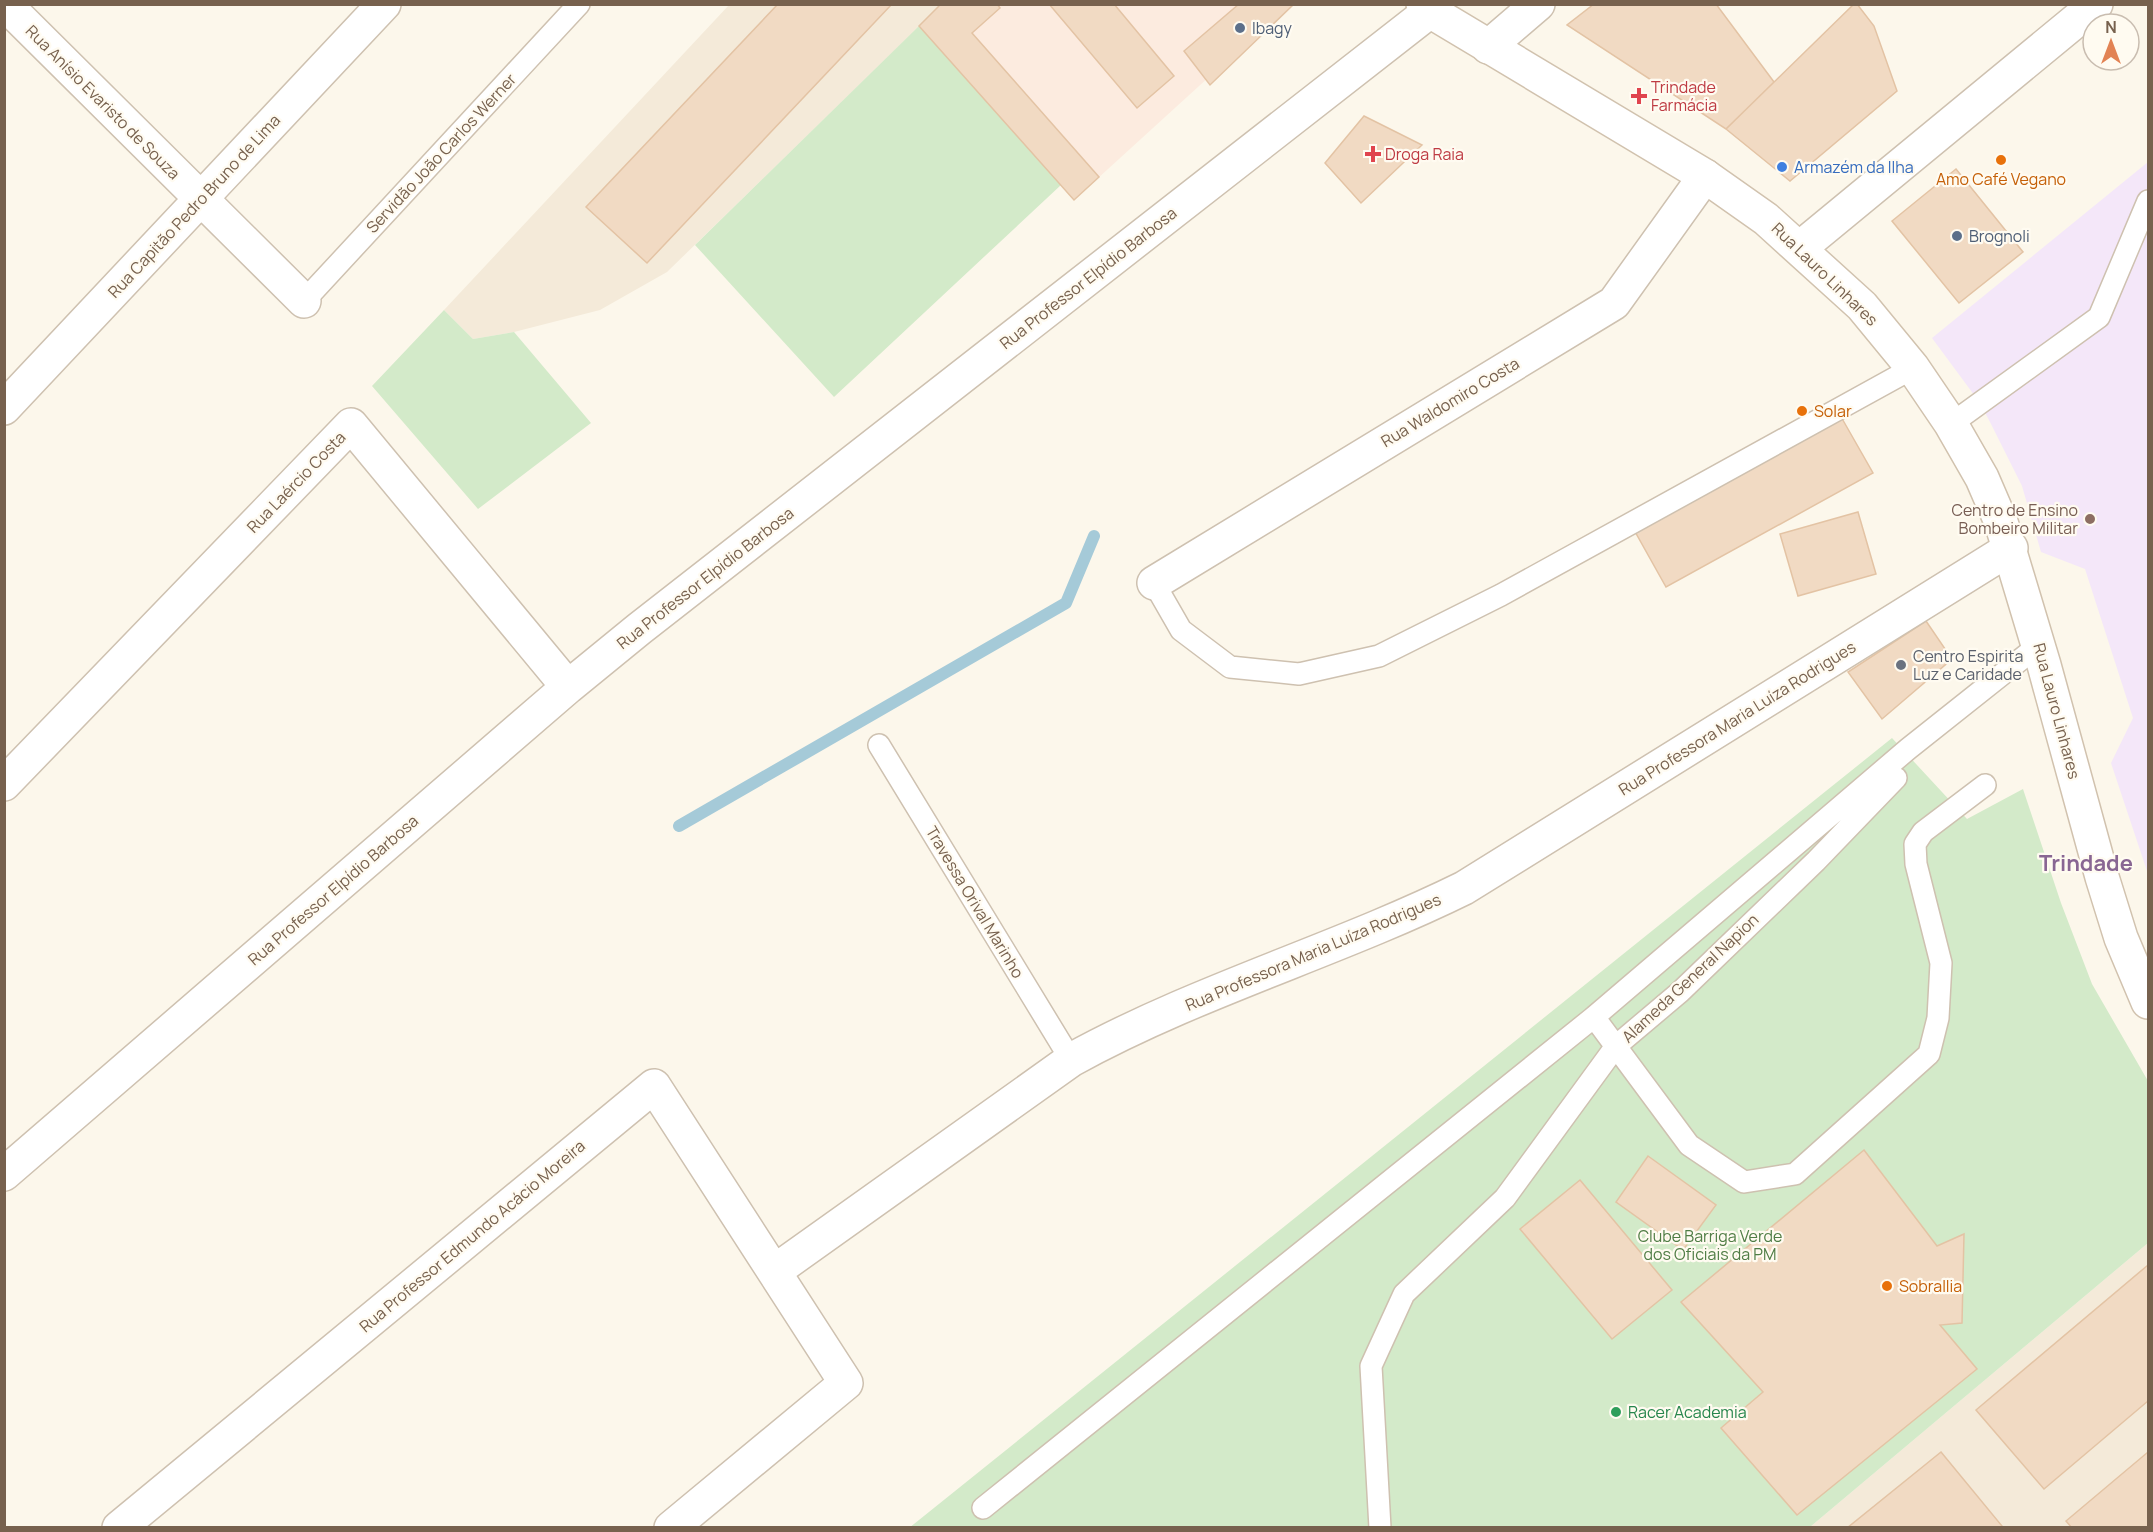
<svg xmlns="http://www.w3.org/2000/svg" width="2153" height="1532" font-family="Manrope,sans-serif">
<rect width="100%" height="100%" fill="#fcf7eb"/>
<path fill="#f4ead9" d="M729 5H941L667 272 600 310 514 332 473 339 444 310Z
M2148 1243V1527H1810Z"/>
<path fill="#fcebdf" d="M941 5H1288L1074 200 919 26Z"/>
<path fill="#f4e7f9" d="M2148 162V874L2111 763 2133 718 2085 569 2041 552 2022 486 1991 424 1980 403 1932 338Z"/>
<path fill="#d3eac9" d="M919 26 1061 185 834 397 695 245Z
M444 310 473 339 514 332 591 423 478 509 372 386Z
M1892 738 1967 819 2023 789 2061 903 2092 984 2148 1081V1243L1810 1527 909 1528Z"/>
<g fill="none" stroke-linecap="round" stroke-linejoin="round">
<path stroke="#a5cad8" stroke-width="12" d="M679 826 1066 603 1094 536"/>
</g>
<path fill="#f1dac3" stroke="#e3c3a4" stroke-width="1.5" d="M778 4H892L647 263 586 207Z
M941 4H997L1000 8 972 33 1099 177 1074 200 919 26Z
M1049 4H1114L1174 76 1137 108Z
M1239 4H1294L1210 85 1184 51Z
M1594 4H1716L1774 82 1726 129 1567 25Z
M1854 4H1857L1874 26 1897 91 1790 181 1726 129Z
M1364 116 1422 145 1361 203 1325 163Z
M1956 169 2023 252 1959 303 1892 221Z
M1840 415 1873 473 1666 587 1633 528Z
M1858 512 1876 574 1798 596 1780 534Z
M1926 621 1952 659 1882 719 1848 672Z
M1864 1150 1937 1246 1964 1234 1962 1323 1940 1325 1977 1369 1797 1515 1721 1428 1763 1392 1681 1302Z
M1648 1156 1716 1205 1683 1250 1616 1202Z
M1580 1180 1672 1290 1612 1339 1520 1229Z
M2148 1265V1401L2044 1489 1976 1410Z
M1941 1452 2002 1526 2001 1528H1847Z
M2148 1452V1528H2072L2066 1521Z"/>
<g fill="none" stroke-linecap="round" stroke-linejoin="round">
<defs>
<path id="service" d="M304 301 579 4
M1951 424 2099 317 2148 201
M1154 583 1181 630 1230 667 1299 674 1379 656 1501 595 1913 368
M879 745 1071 1060
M1594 1017 1689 1145 1744 1182 1795 1174 1929 1054 1938 1018 1941 963 1916 864 1915 844 1923 832 1985 785
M983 1508 1594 1017 1908 749 2039 645
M1380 1528 1371 1366 1404 1294 1505 1198 1616 1046 1680 992 1816 861 1896 778"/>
<path id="minor" d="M5 4 304 301
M1488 47 1538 4
M4 408 384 4
M1154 583 1614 303 1705 176
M4 784 351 425 568 687
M4 1174 568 687 639 629 1430 11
M775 1271 1071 1060C1196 991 1336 951 1464 888L2011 548
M119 1528 654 1086 846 1383 671 1528"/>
<path id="tertiary" d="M1800 248 2096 4"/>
<path id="secondary" d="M1423 4 1430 11 1705 176 1766 219 1862 306 1913 368 1951 424 1982 478 2001 522 2044 665 2102 877 2121 938 2148 1002"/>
</defs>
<use href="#service" stroke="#cec1b0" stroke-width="24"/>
<use href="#minor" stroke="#cec1b0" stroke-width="36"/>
<use href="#tertiary" stroke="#cec1b0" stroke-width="36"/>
<use href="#secondary" stroke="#d1c2ae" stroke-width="36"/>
<use href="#service" stroke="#fff" stroke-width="21"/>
<use href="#minor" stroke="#fff" stroke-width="33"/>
<use href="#tertiary" stroke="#fff" stroke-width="33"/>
<use href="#secondary" stroke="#fff" stroke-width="33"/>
</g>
<g fill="#5c6f8a" stroke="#fffbf1" stroke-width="2">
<circle cx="1240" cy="28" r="6"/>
<circle cx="1957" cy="236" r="6"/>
</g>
<g fill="#e0444e" stroke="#fffbf1" stroke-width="2">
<path d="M1636 87h6v6h6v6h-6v6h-6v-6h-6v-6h6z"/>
<path d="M1370 145h6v6h6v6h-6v6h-6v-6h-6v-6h6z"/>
</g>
<g fill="#e8710a" stroke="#fffbf1" stroke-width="2">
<circle cx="2001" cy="160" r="6"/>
<circle cx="1802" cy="411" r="6"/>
<circle cx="1887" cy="1286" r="6"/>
</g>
<circle fill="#3f7fe0" stroke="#fffbf1" stroke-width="2" cx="1782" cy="167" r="6"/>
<circle fill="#8d6e63" stroke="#fffbf1" stroke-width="2" cx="2090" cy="519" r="6"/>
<circle fill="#6b7280" stroke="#fffbf1" stroke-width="2" cx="1901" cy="665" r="6"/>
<circle fill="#2e9e5b" stroke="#fffbf1" stroke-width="2" cx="1616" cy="1412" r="6"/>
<g text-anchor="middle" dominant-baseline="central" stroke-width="4.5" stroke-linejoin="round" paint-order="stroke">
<g font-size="16" fill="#4e5e75" stroke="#fffbf1" text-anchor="start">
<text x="1252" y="28">Ibagy</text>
<text x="1969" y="236">Brognoli</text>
</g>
<g font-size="16" fill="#be3a42" stroke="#fffbf1" text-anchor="start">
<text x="1651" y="87">Trindade<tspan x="1651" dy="18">Farmácia</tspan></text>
<text x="1385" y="154">Droga Raia</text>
</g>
<g font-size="16" fill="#77614e" stroke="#fffbf1">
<text transform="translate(103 102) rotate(45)">Rua Anísio Evaristo de Souza</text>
<text transform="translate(441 153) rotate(-47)">Servidão João Carlos Werner</text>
<text transform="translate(194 206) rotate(-47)">Rua Capitão Pedro Bruno de Lima</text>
<text transform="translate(1825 274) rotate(44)">Rua Lauro Linhares</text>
<text transform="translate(1088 278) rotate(-38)">Rua Professor Elpídio Barbosa</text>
<text transform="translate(1450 402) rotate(-31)">Rua Waldomiro Costa</text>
<text transform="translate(296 482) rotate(-46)">Rua Laércio Costa</text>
<text transform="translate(705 578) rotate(-38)">Rua Professor Elpídio Barbosa</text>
<text transform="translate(2057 711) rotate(75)">Rua Lauro Linhares</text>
<text transform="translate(1737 718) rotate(-32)">Rua Professora Maria Luíza Rodrigues</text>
<text transform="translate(333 890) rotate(-41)">Rua Professor Elpídio Barbosa</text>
<text transform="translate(975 902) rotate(59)">Travessa Orival Marinho</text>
<text transform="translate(1313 952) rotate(-23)">Rua Professora Maria Luíza Rodrigues</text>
<text transform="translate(1690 978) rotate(-43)">Alameda General Napion</text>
<text transform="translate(472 1236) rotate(-40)">Rua Professor Edmundo Acácio Moreira</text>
</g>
<g font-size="16" fill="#366cbe" stroke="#fffbf1" text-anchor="start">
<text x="1794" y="167">Armazém da Ilha</text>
</g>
<g font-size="16" fill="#c56008" stroke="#fffbf1" text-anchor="start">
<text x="2001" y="179" text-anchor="middle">Amo Café Vegano</text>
<text x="1814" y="411">Solar</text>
<text x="1899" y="1286">Sobrallia</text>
</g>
<g font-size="16" fill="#785e54" stroke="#fffbf1" text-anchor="end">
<text x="2078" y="510">Centro de Ensino<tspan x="2078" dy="18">Bombeiro Militar</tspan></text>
</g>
<g font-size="16" fill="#5b616d" stroke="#fffbf1" text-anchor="start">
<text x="1913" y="656">Centro Espirita<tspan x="1913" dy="18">Luz e Caridade</tspan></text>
</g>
<g font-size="16" fill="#507d45" stroke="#fffbf1">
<text x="1710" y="1236">Clube Barriga Verde<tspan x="1710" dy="18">dos Oficiais da PM</tspan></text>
</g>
<g font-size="16" fill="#27864d" stroke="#fffbf1" text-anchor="start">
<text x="1628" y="1412">Racer Academia</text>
</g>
<g font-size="22" font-weight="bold" fill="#896693" stroke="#fffbf1">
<text x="2086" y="863">Trindade</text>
</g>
</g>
<rect width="2153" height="1532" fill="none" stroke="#77614e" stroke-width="12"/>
<g transform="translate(2111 42)"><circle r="28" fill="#fffbf1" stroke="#c9bdb0" stroke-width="1.5"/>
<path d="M0-4.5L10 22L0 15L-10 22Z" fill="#e28354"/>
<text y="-9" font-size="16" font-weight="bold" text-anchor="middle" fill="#77614e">N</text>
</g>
</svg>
